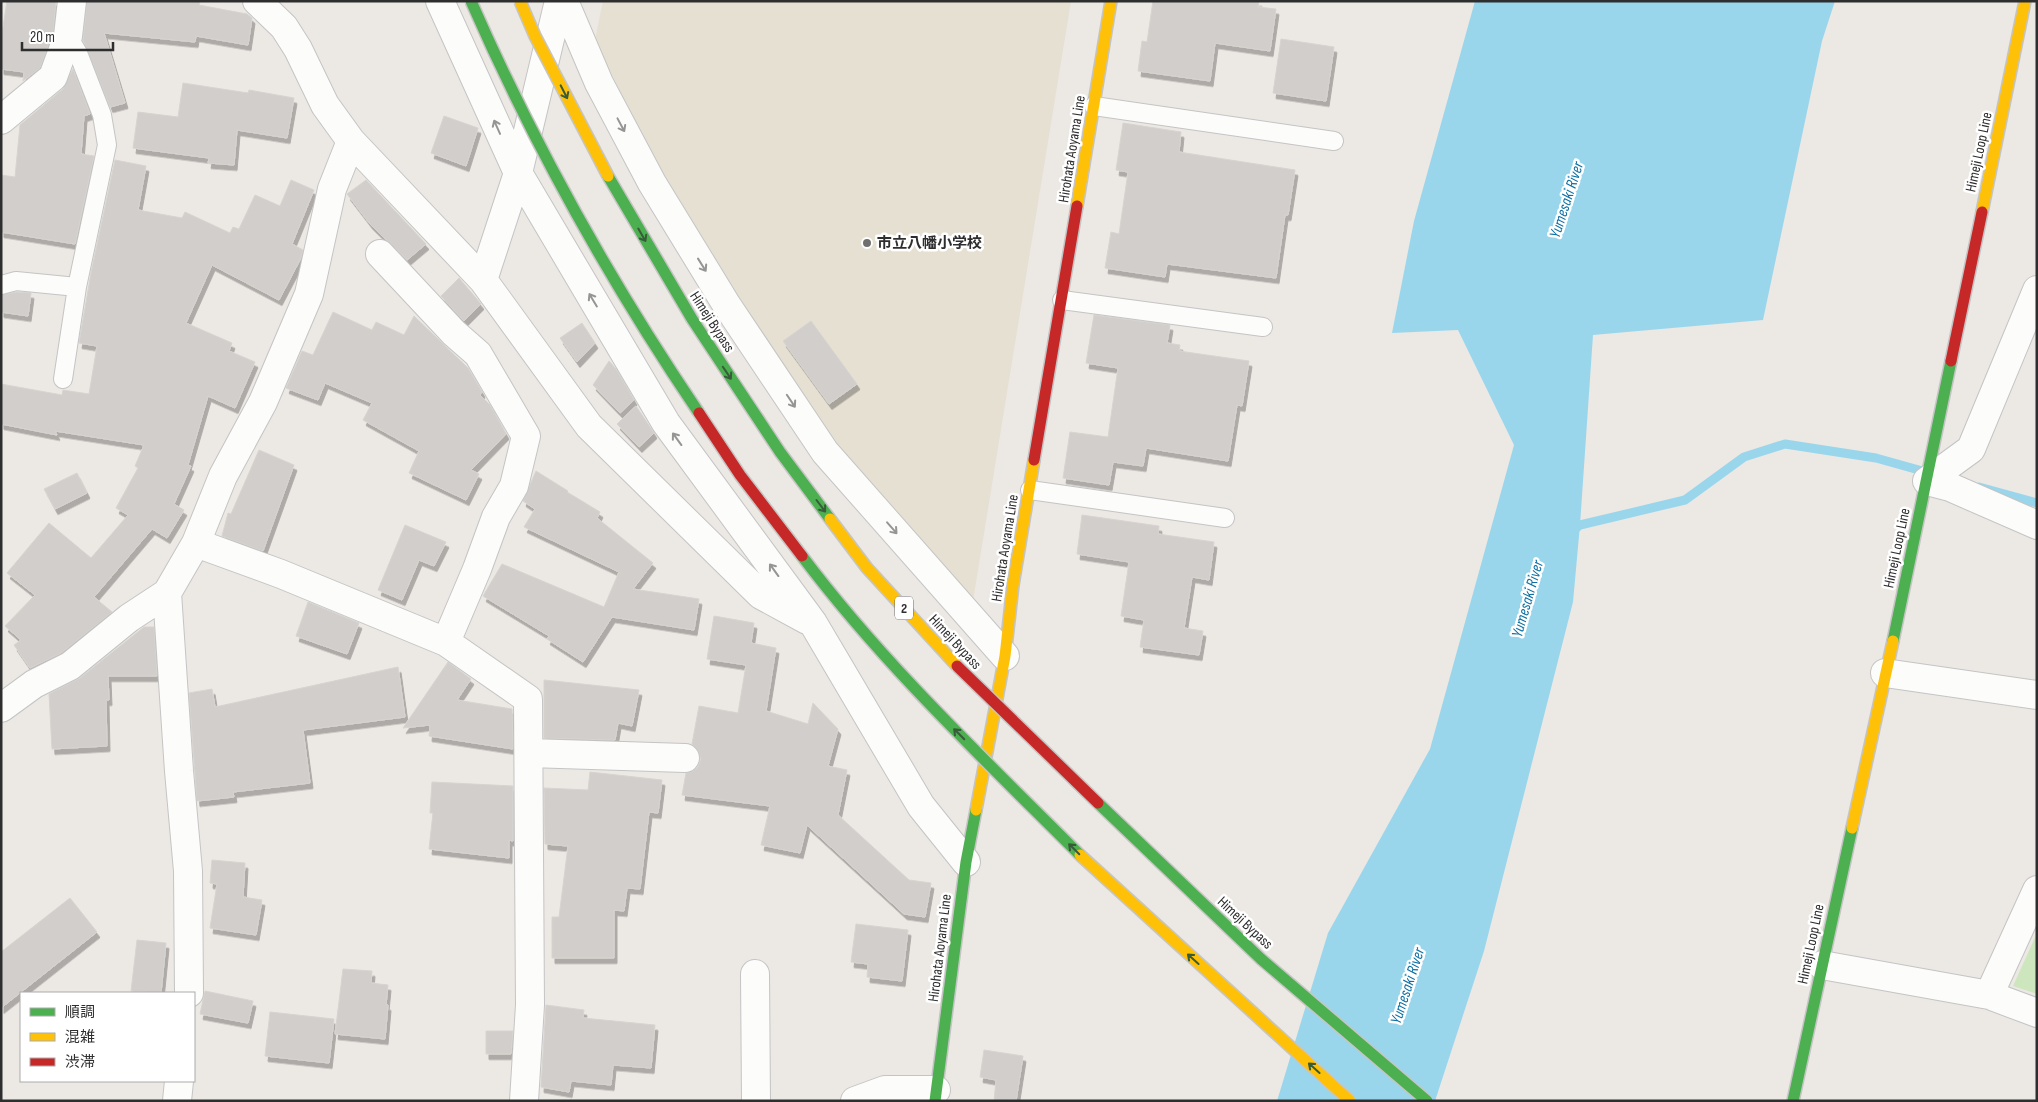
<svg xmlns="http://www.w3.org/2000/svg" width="2038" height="1102" font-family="'Sofia Sans Condensed','Noto Sans JP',sans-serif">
<defs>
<filter id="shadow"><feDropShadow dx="3" dy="5.5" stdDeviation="0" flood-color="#0004"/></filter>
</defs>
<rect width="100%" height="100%" fill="#ece8e4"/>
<path fill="#e6e0d3" d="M603 1H1071L971 613 844 459 750 320 656 165 595 40Z"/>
<path fill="#cee6be" d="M2037 933V994L2013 986Z"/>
<path fill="#99d6ec" d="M1475 1H1835L1822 41 1763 320 1593 335 1580 525 1573 602 1484 951 1435 1101H1277L1328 933 1430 749 1514 445 1458 330 1392 333 1414 221Z"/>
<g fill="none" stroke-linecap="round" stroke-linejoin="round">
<path stroke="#99d6ec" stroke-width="9" d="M1979 487 2037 503
M1571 533 1580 525 1685 500 1744 457 1785 444 1876 458 1926 472"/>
</g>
<path fill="#d1cecb" stroke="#d7d4d0" filter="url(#shadow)" d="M7 1H56L53 32 40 68 23 81 24 72 1 69V40Z
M87 1H200L199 5 247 14 252 18 248 45 196 36 195 42 104 33 125 103 110 107 83 40Z
M1153 1H1259L1258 7 1276 9 1270 51 1215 43 1210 81 1138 71 1142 41 1147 42Z
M1281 39 1334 47 1326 101 1273 93Z
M73 69 90 114 84 116 81 154 94 156 75 244 1 232V175L15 177 20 125 63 89Z
M183 83 248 93 249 90 294 98 287 138 237 130 234 165 208 163 209 158 133 148 138 112 178 117Z
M444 116 478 128 466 166 431 153Z
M1123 123 1181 132 1179 152 1295 170 1288 215H1285L1276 278 1167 264 1165 277 1105 268 1111 232 1119 234 1128 172 1116 170Z
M115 160 146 166 138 210 182 218 185 212 230 233 233 227 239 229 255 195 280 206 291 180 314 190 292 244 303 250 301 258 279 300 212 265 186 323 232 343 229 351 255 362 235 408 208 396 188 465 191 466 174 504 184 510 167 538 152 529 94 597 112 612 61 653 30 668 14 645 21 640 5 626 35 595 7 573 49 523 91 558 128 515 116 508 138 468 135 466 144 445 55 431 57 435 1 424V384L62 395 63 390 89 394 97 346 79 343 91 273Z
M366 180 426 244 407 260 370 224 347 194Z
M459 278 481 304 464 321 441 296Z
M17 292 31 293 28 316 1 312V295Z
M333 312 372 330 376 322 404 335 414 316 468 368 482 392 480 395 490 405 506 434 471 470 479 474 466 500 409 473 419 451 363 420 372 403 325 383 318 400 286 388 302 351 313 355Z
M1094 315 1170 325 1167 343 1180 345 1179 351 1249 361 1242 406 1237 405 1228 461 1146 448 1143 466 1113 462 1109 485 1063 478 1070 432 1108 437 1118 368 1086 363Z
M811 321 857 384 829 404 783 341Z
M582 323 595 343 577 362 560 338Z
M609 361 616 369 634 400 620 413 593 385Z
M636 406 654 433 639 447 617 424Z
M259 450 294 465 263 551 222 536 228 513 231 514Z
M536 471 568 491 567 492 600 512 597 518 653 563 633 589 699 599 694 630 612 617 583 662 547 639 549 636 483 596 502 564 604 607 619 572 524 527 535 509 523 501Z
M77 473 87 493 55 509 44 489Z
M1082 515 1159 526 1158 534 1214 542 1209 580 1192 577 1184 628 1203 631 1199 655 1140 647 1144 620 1121 616 1129 562 1077 554Z
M405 525 446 542 434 566 419 560 402 600 378 590Z
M308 602 359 623 347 654 296 636Z
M714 616 754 623 751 643 776 648 766 711 808 724 813 703 838 729 828 766 847 770 838 815 909 880 931 883 925 917 904 914 807 825 800 853 761 845 770 806 682 795 686 773 693 771 698 767 701 759 698 750 692 744 699 706 738 713 746 665 707 659Z
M144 627H154L157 676H108L109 700H106L107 746 52 749 49 694 80 678Z
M448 662 471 679 457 700 512 709 513 749 429 736 430 725 403 728Z
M398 667 405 717 303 730 310 783 233 792 234 797 197 801 189 693 212 689 215 707Z
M544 680 639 690 632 726 618 723 615 740 544 738Z
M590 772 662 780 658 813 649 812 640 889 627 888 624 911 614 910V958H552V917H559L568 846 545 844 544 788 588 790Z
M432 782 513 786V841L509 840V858L429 849 433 813H430Z
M212 860 245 863 243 897 262 900 256 935 210 928 217 884 210 883Z
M70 898 97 932 1 1008V952Z
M856 924 908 930 902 981 867 977 868 964 851 962Z
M137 940 166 943 161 993 131 991Z
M343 969 372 971 371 983 388 985 386 1005H388L385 1039 335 1034Z
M205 991 253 1001 248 1023 200 1014Z
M546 1005 584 1010 583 1018 655 1025 651 1068 613 1065 611 1085 571 1081 569 1092 541 1087Z
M270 1012 334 1019 329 1063 265 1056Z
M486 1031H513L511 1054H486Z
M984 1050 1023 1056 1016 1101H994L996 1080 980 1077Z"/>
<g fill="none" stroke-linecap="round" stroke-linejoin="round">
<defs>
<path id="lane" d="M1094 106 1334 141
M1 285 16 281 77 287
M1062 300 1263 327
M63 379 77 287 107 145 102 115 78 53 68 36
M1030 490 1225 518"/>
<path id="street" d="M257 1 284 27 298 49 325 105 351 141 483 280 589 426 761 595 807 620
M440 1 518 173 666 423 813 623 921 806 966 862
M564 1 599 83 652 183 726 304 825 452 1005 656
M1 120 53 77 68 36 72 1
M380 254 454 333 478 354 526 436 514 486 496 517 477 569 446 642
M483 280 518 173 559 1
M1927 481 1971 449 2037 290
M1927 481 1950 487 2037 525
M196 543 281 574 446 642 528 699 530 1005 524 1101
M167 593 179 771 188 871 189 993
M1885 673 2037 695
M1 708 34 684 70 666 129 618 167 593 196 543 223 476 263 402 309 294 332 189 351 141
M529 753 685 758
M1822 965 1989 995 2037 1013
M755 974 756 1101
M1989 995 2037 890
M177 1101 179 1081
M855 1101 885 1090H936"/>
<path id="fast" d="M1893 641 1951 361
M935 1101 966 862 976 810
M1793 1101 1852 828"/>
<path id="slow" d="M1077 206 1111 1
M1982 212 2025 1
M976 810 1005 656 1013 585 1034 460
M1852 828 1893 641"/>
<path id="jam" d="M1951 361 1982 212
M1034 460 1077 206"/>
</defs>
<use href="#lane" stroke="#c5c4c5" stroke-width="20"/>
<use href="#street" stroke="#c5c4c5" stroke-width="30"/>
<use href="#fast" stroke="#c5c4c5" stroke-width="14"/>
<use href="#slow" stroke="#c5c4c5" stroke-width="14"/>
<use href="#jam" stroke="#c5c4c5" stroke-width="14"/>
<use href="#lane" stroke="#fcfcfb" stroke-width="18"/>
<use href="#street" stroke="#fcfcfb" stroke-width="28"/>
<use href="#fast" stroke="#4caf50" stroke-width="11"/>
<use href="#slow" stroke="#ffc107" stroke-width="11"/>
<use href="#jam" stroke="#c62828" stroke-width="11"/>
<defs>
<path id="fast-bridge" d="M471 1C534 145 611 283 699 413
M608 176 692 319 780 452 830 519
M802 556C884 665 984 759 1080 855
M1098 803 1261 959 1427 1101"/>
<path id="slow-bridge" d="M520 1 535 36 608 176
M830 519 867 568 957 666
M1080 855 1350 1101"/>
<path id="jam-bridge" d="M699 413 740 475 802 556
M957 666 1098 803"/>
</defs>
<use href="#fast-bridge" stroke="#c6c5c4" stroke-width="14" stroke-linecap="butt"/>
<use href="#slow-bridge" stroke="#c6c5c4" stroke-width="14" stroke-linecap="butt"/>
<use href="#jam-bridge" stroke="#c6c5c4" stroke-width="14" stroke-linecap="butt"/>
<use href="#fast-bridge" stroke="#4caf50" stroke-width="11"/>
<use href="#slow-bridge" stroke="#ffc107" stroke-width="11"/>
<use href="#jam-bridge" stroke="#c62828" stroke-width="11"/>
</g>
<defs><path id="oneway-shaft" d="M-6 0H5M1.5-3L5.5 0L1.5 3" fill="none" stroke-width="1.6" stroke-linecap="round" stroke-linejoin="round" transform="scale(1.25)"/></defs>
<g stroke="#385b3a">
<use href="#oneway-shaft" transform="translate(564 92) rotate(63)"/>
<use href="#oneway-shaft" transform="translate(642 235) rotate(60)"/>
<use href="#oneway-shaft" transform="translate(727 373) rotate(56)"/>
<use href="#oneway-shaft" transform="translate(821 506) rotate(53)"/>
<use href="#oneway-shaft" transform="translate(959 734) rotate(-135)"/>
<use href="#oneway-shaft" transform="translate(1074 849) rotate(-135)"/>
<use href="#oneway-shaft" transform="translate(1193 959) rotate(-138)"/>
<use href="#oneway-shaft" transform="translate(1314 1068) rotate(-138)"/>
</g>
<g stroke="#959594">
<use href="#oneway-shaft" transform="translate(621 125) rotate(62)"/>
<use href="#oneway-shaft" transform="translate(497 127) rotate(-114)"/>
<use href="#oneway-shaft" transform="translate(702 265) rotate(58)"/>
<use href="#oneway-shaft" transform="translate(593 300) rotate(-121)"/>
<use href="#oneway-shaft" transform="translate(791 401) rotate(56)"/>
<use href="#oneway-shaft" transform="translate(677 439) rotate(-126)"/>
<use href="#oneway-shaft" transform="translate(892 528) rotate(49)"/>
<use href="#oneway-shaft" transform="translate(774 570) rotate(-126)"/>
</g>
<circle fill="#706f6e" stroke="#fff" stroke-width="2" cx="867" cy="243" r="5"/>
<g text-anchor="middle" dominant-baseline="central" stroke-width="5" stroke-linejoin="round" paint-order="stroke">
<rect fill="#fff" stroke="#6d6d6d" stroke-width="1" x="895" y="596.5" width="18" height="23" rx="4"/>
<g font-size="14" font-weight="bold" fill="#2e2e2e">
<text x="904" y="608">2</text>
</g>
<g font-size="15" fill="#2e2e2e" stroke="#fff">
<text transform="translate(1072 149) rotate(-81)">Hirohata Aoyama Line</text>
<text transform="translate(1979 152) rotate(-78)">Himeji Loop Line</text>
<text transform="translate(712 322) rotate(57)">Himeji Bypass</text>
<text transform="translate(1005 548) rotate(-81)">Hirohata Aoyama Line</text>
<text transform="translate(1897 548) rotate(-78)">Himeji Loop Line</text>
<text transform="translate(955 642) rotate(47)">Himeji Bypass</text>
<text transform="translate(1245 923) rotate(43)">Himeji Bypass</text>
<text transform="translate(1811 944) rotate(-78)">Himeji Loop Line</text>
<text transform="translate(940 948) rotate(-83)">Hirohata Aoyama Line</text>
</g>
<g font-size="15" font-weight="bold" fill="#2e2e2e" stroke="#fff" text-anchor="start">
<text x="877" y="243">市立八幡小学校</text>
</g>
<g font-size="16" font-style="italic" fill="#0d6fa3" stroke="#fff">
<text transform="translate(1567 200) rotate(-72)">Yumesaki River</text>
<text transform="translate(1528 599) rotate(-74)">Yumesaki River</text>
<text transform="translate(1408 986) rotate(-72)">Yumesaki River</text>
</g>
</g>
<rect width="2038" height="1102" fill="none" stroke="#2e2e2e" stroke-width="5"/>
<rect x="20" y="992" width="175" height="90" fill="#ffffff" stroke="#ababab"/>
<rect x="30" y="1008" width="25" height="8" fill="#4caf50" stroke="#ababab"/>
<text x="65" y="1017" font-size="15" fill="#2e2e2e">順調</text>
<rect x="30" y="1033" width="25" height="8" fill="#ffc107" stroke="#ababab"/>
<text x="65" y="1042" font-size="15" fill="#2e2e2e">混雑</text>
<rect x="30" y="1058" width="25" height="8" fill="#c62828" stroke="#ababab"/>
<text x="65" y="1067" font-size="15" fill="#2e2e2e">渋滞</text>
<path d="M22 42v8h91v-8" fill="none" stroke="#2e2e2e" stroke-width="2.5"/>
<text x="30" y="42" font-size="15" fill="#2e2e2e" stroke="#ffffff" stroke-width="4" paint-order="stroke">20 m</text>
</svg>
